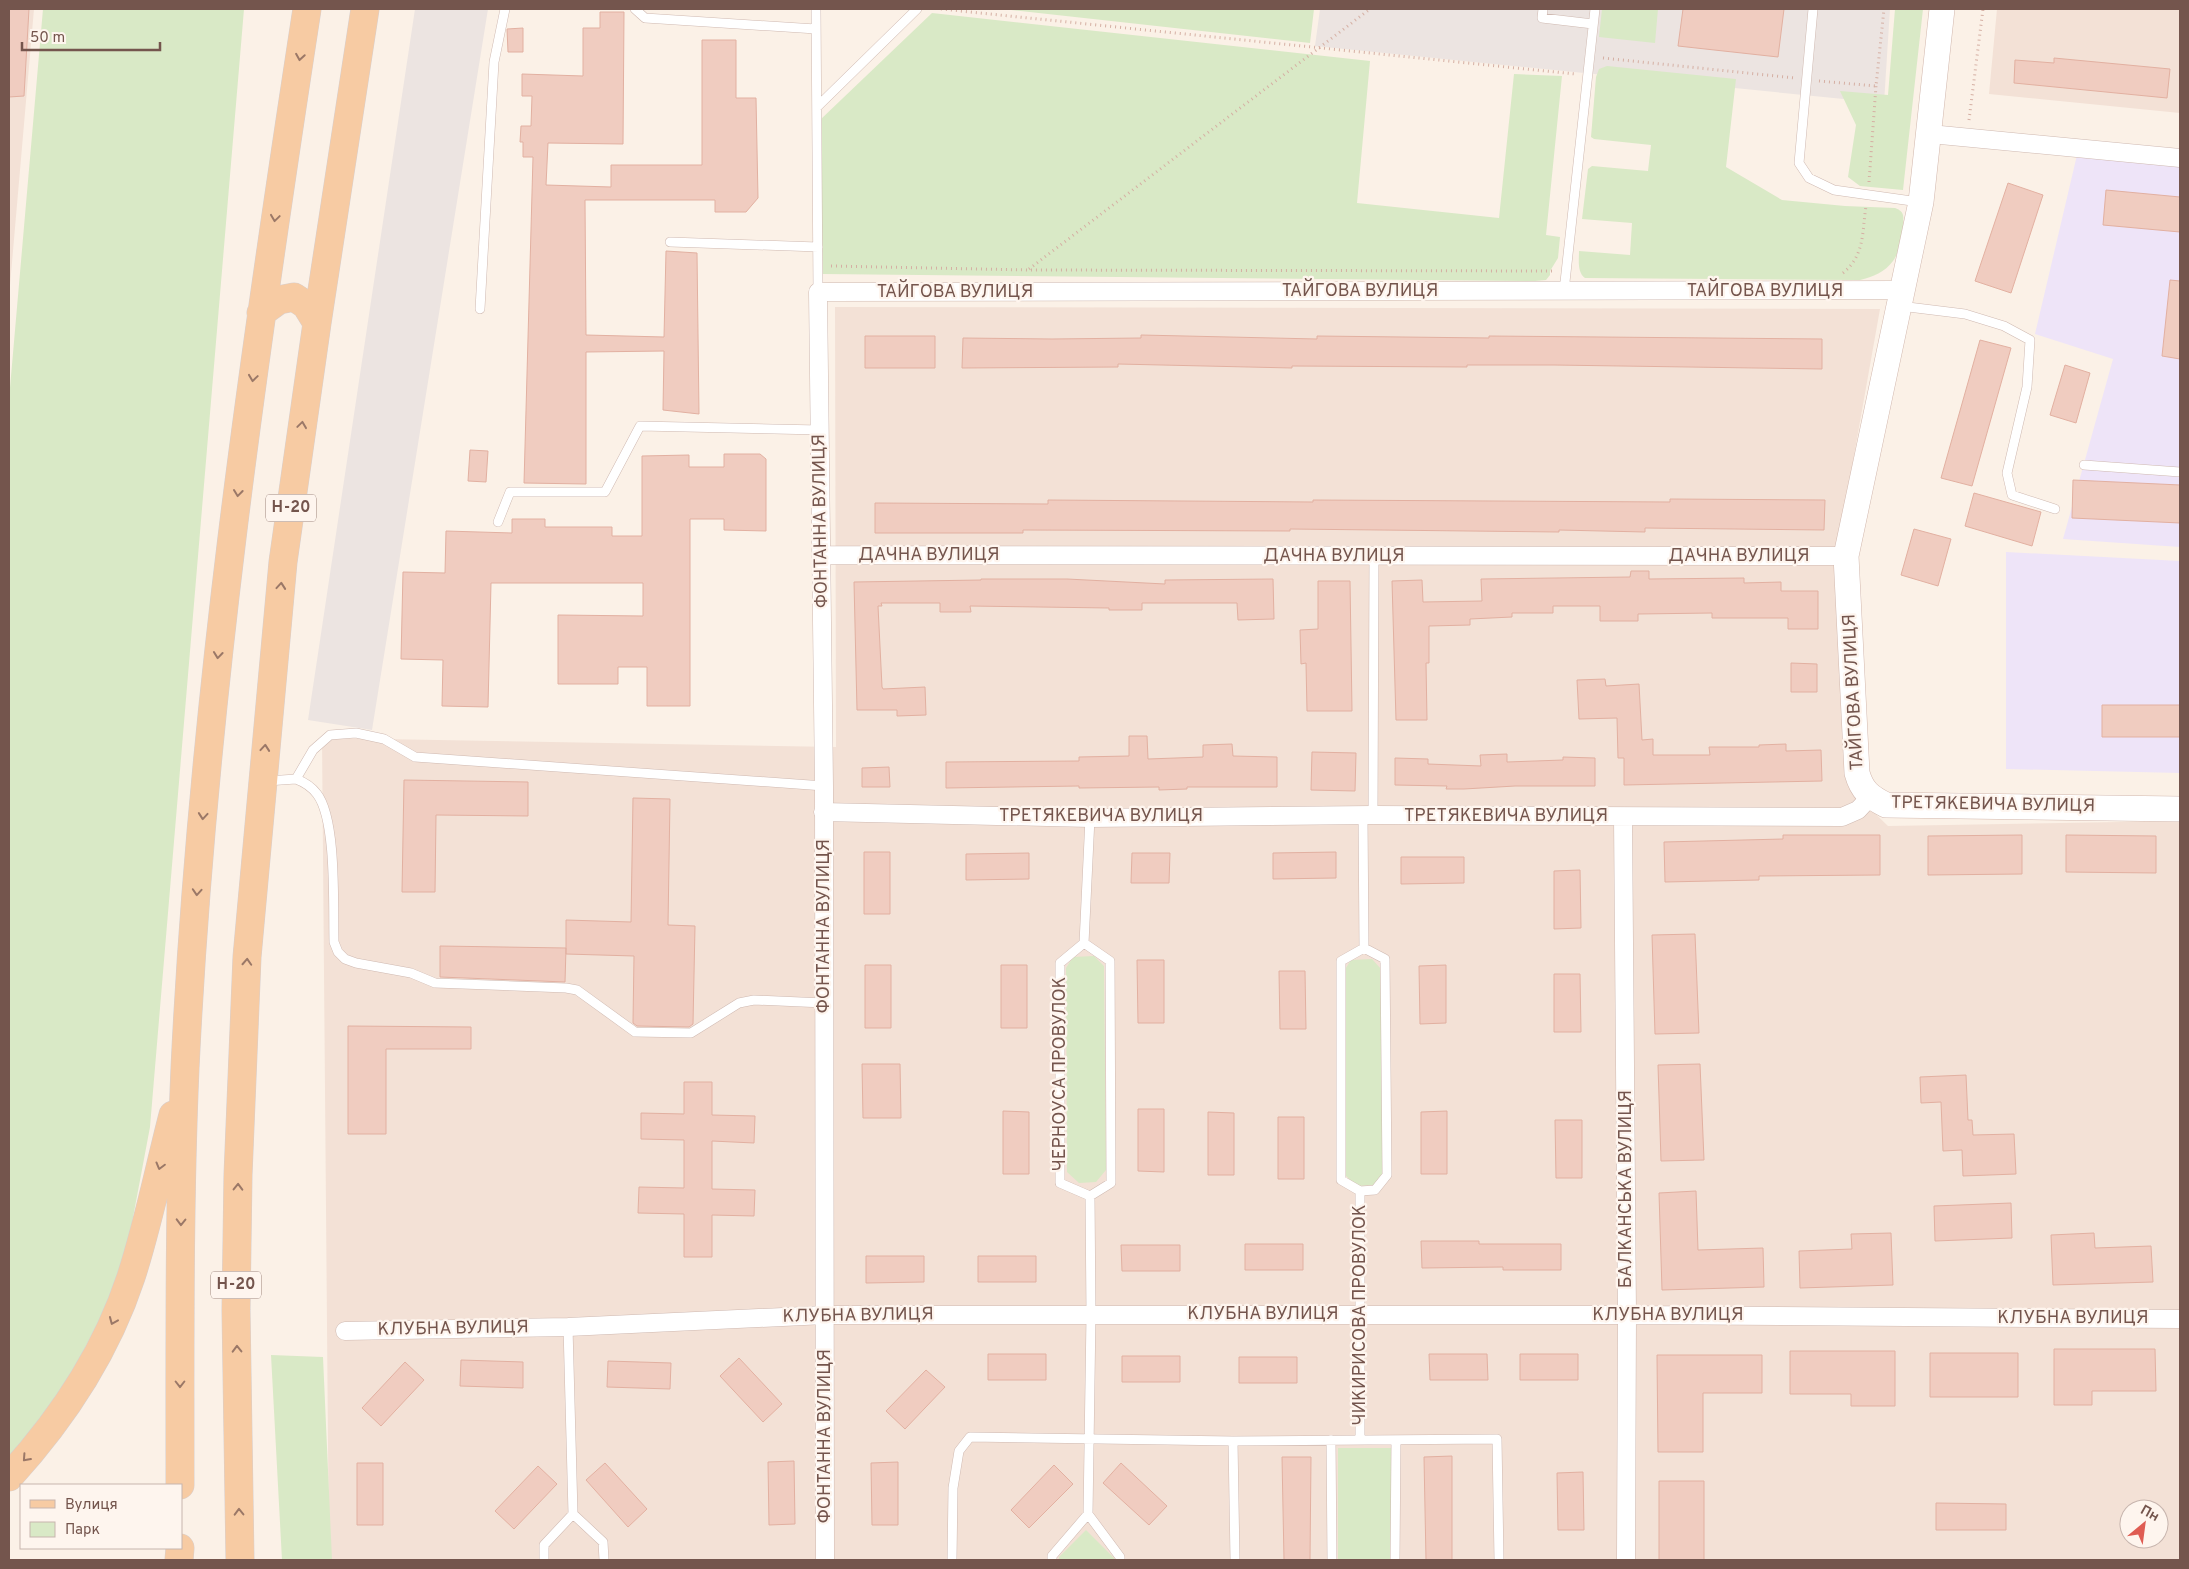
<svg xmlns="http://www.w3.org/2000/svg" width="2189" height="1569" font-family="Overpass,sans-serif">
<rect width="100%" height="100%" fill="#fbf1e7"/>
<path fill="#f3e1d6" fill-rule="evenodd" d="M9 9H34L9 297Z
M1997 9H2180V113L1989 94Z
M835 307 1880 309 1837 551 1856 795 1888 826 2180 821V1560H329L322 738 836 747ZM2129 1509H2159V1539H2129Z"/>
<path fill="#ece4e1" d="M415 9H488L372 730 308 720Z
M1320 9H1890L1884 103 1315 46Z"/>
<path fill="#eee4f8" d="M2077 155 2180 165V547L2063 539 2113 359 2035 334Z
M2006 552 2180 561V773L2006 769Z"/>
<path fill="#d9e9c6" d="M43 9H244L150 1127 122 1276 40 1435 9 1467V399Z
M1002 9H1314L1310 43Z
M1602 9H1658L1655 43 1599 37Z
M1895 9H1923L1903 190 1860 186 1848 177 1856 125 1840 91 1888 95Z
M932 13 1370 61 1357 203 1499 218 1514 74 1562 76 1546 235 1560 237 1558 258 1550 271V275L1546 280 1535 281 822 274 820 120Z
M1607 66 1736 79 1726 167 1782 200 1845 206 1895 208C1898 209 1902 211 1903 215 1905 227 1900 252 1893 261 1885 272 1873 277 1860 280L1585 278C1577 272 1579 260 1579 251L1630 255 1632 223 1582 219 1588 169 1592 166 1648 171 1651 145 1594 139 1591 137 1596 77 1599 69Z
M1094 956 1104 966 1106 1170 1096 1182 1079 1183 1067 1172 1066 968 1073 957Z
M1372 959 1381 969 1384 1174 1374 1185 1357 1186 1345 1175 1344 971 1351 960Z
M271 1355 323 1357 332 1560H282Z
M1338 1448H1393L1392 1560H1338Z
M1086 1530 1114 1558V1560H1059V1557Z"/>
<path fill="#f0ccc0" stroke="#e2b0a1" d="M9 9H29L24 96 9 97Z
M1683 9H1784L1778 57 1678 46Z
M600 12H624L623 144 548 143 546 185 611 187V165H702V40H736V98H756L758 198 746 212H715V200H585L586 335 664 337 666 251 697 253 699 414 663 410 664 351 586 352V484L524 483 533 157H523V142H520L521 126H531L532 96H522V74L583 76V28H600Z
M523 28V52H508L507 29Z
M2054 58 2170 69 2167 98 2014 83 2015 60 2054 63Z
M2008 183 2043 195 2011 293 1975 281Z
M2106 190 2180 197V232L2103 225Z
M2170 280 2180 281V359L2162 356Z
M1141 335 1317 339V336L1489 338V336L1822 339V369L1554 365H1467V367L1292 366V368L1118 364V367L962 368 963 338 1052 339 1141 338Z
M865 336H935V368H865Z
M1980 340 2011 348 1972 486 1941 478Z
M2065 365 2090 373 2076 423 2050 415Z
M470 450 488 451 486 482 468 481Z
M724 454H760L766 459V531L724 530V519H690V706H647V667H618V684H558V615L643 616V583H491L488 707 442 706 443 660 401 659 403 572 445 573 446 531 512 533V519H545V527H612V536H642V456L689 455V467H724Z
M2073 480 2180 485V523L2072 518Z
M1974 493 2041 512 2032 546 1965 526Z
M1670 499 1825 500 1824 530 1645 528V532L1559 530V532L1290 529V531L1023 530V533H875V503L1048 504V500L1313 502V500L1670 502Z
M1914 529 1951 539 1938 586 1901 575Z
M1631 571H1649V579L1744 578V583L1781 582V591H1818V629H1788V618H1712V613L1638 614V621H1600V606H1553V613H1512V617L1470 619V625L1429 626V663H1426L1427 720H1396L1392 581 1422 580 1423 602 1482 601 1481 579 1630 577Z
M981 579H1067L1165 584V580L1273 579 1274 619 1238 620 1237 603H1142V610H1109V608L970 606 971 612H940V603H881L882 606H878L882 687 883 689 925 687 926 715 897 716V710H857L854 582 981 580Z
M1318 581H1350L1352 711H1307L1306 663 1301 664 1300 630 1318 629Z
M1791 663 1817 664V692H1791Z
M1605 679 1606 686 1639 684 1642 740 1653 739V755H1710L1709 747H1759V745L1786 744V751L1821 750 1822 781 1624 785V758H1618L1617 718 1579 719 1577 680Z
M2102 705H2180V737H2102Z
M1129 736H1147L1148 759 1203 757V745L1232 744 1233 756 1277 757V787H1187V789L1159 790V787L1079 788V786L946 788V762L1079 761V757L1129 756Z
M1312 752 1356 753 1355 791 1311 790Z
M1507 754V762L1563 760V757L1595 758V786H1515L1464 789H1446L1447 786 1395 785V758L1428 759V764L1481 766 1480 755Z
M889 767 890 787H862V768Z
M404 780 528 782V816L436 815 435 892H402Z
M633 798 670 799 668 925 695 926 693 1024 689 1027 637 1026 633 1023 634 956 566 954V920L631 922Z
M1783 835H1880V875L1759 876V880L1665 882 1664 842 1783 839Z
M2022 835V874L1928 875V836Z
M2066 835 2156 836V873L2066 872Z
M864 852H890V914H864Z
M1336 852V878L1273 879V853Z
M1029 853V879L966 880V854Z
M1132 853H1170L1169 883H1131Z
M1401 857H1464V883L1401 884Z
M1580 870 1581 928 1554 929V871Z
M1695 934 1699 1033 1655 1034 1652 935Z
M440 946 566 948 565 982 440 977Z
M1137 960H1164V1023H1138Z
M865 965H891V1028H865Z
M1001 965H1027V1028H1001Z
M1446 965V1023L1420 1024 1419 966Z
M1279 971H1305L1306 1029H1280Z
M1554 974H1580L1581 1032H1554Z
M348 1026 471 1027V1049H386V1134H348Z
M862 1064H900L901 1118H863Z
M1700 1064 1704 1160 1661 1161 1658 1065Z
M1966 1075 1968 1120H1972L1973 1135 2014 1134 2016 1174 1963 1176 1962 1150 1943 1151 1941 1102 1921 1103 1920 1077Z
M684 1082H712V1115L755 1116 754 1143 712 1141V1189L755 1190 754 1216 712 1215V1257H684V1214L638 1213 639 1187 684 1188V1140L641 1139V1113L684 1114Z
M1138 1109H1164V1172L1138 1171Z
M1003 1111 1029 1112V1174H1003Z
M1447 1111V1174H1421V1112Z
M1208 1112 1234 1113V1175H1208Z
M1278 1117H1304V1179H1278Z
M1555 1120H1582V1178H1556Z
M1696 1191 1698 1250 1763 1248 1764 1287 1662 1290 1659 1193Z
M2011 1203 2012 1238 1935 1241 1934 1206Z
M1891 1233 1893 1285 1800 1288 1799 1251 1852 1249 1851 1234Z
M2094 1233 2095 1248 2151 1246 2153 1282 2053 1285 2051 1235Z
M1421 1241H1479V1244H1561V1270H1503V1267L1422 1268Z
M1245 1244H1303V1270H1245Z
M1121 1245H1180V1271H1122Z
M866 1256H924V1282L866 1283Z
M978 1256H1036V1282H978Z
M2054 1349H2155L2156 1391H2092V1405H2054Z
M1790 1351H1895V1406H1851V1394H1790Z
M1930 1353H2018V1397H1930Z
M988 1354H1046V1380H988Z
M1429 1354H1487L1488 1380H1430Z
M1520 1354H1578V1380H1520Z
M1657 1355H1762V1393H1703V1452H1658Z
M1122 1356H1180V1382H1122Z
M1239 1357H1297V1383H1239Z
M739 1358 782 1404 763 1422 720 1376Z
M461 1360 523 1362V1388L460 1386Z
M608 1361 671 1363 670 1389 607 1387Z
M405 1362 424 1380 381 1426 362 1408Z
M926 1370 945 1387 905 1429 886 1411Z
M1452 1456V1560H1426L1424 1457Z
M1282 1457H1311L1310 1560H1284Z
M794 1461 795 1524 769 1525 768 1462Z
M898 1462V1525H872L871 1463Z
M357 1463H383V1525H357Z
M605 1463 647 1509 628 1527 586 1480Z
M1121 1463 1167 1506 1149 1525 1103 1483Z
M1054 1465 1073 1484 1029 1528 1011 1510Z
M538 1466 557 1484 514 1529 495 1511Z
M1583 1472 1584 1530H1558L1557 1473Z
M1659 1481H1704V1560H1659Z
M1936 1503 2006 1504V1530H1936Z"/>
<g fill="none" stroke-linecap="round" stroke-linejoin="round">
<defs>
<path id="lane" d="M635 9 645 18 816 29
M816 9 818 292
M1543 9 1542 18 1593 24
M1813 9 1799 163 1809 178 1834 190 1919 202
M817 107 917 9
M670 242 818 247
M1564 291 1595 9
M1900 306 1965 314 2004 326 2030 340 2027 387 2007 473 2012 495 2055 509
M480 309 494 62 505 9
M2084 465 2180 472
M498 522 510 492H605L640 426 820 430
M296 779C304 782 311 786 317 794 337 820 333 907 334 942L338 952 345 959 356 963 411 973 435 983 566 988 577 990 635 1032 691 1033 739 1003 754 1000 824 1003
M267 781 296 779 313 750 330 735 356 733 384 739 415 757 824 786
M1373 815 1374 556
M1090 818 1084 943 1110 961 1111 1183 1090 1196 1091 1315 1088 1514 1120 1557V1560
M1084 943 1060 963V1183L1090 1196
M1360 1191 1341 1180V961L1364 948
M568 1327 573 1514 603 1542 604 1560
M1331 1440 1332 1560
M1360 1440V1191L1375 1190 1387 1175 1385 959 1364 948 1363 816
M1233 1441 1235 1560
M544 1560V1545L573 1514
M952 1560 953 1488 959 1451 970 1437 1233 1441 1497 1439 1499 1560
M1052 1560V1556L1088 1514
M1395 1560 1396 1440"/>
<path id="street" d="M1930 134 2180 158
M821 555 1846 556
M823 812 1090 818 1373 815 1842 817 1858 810 1870 797
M1623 817 1627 1315 1626 1560
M345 1331 568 1327 825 1315H1627L2180 1319
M825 1560 824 786 818 292 1903 290"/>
<path id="secondary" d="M1942 9 1921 202 1846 556 1857 773C1862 791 1870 797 1886 805L2180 809"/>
<path id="primary" d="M261 313 279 300 294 297 306 305 317 323
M9 1477C62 1419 106 1353 131 1277 148 1225 159 1169 173 1115
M180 1485C180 1346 179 1207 185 1068 202 712 253 360 307 9
M179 1560 180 1548
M240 1560 236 1310 238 1175 247 957 283 562 317 323 365 9"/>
</defs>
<use href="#lane" stroke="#cfb9b1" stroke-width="10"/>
<use href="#street" stroke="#cfb9b1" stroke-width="19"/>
<use href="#secondary" stroke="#d2b8ae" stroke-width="26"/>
<use href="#primary" stroke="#d8cfcd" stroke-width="29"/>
<path stroke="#d5afa3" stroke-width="3" stroke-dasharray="1 4" stroke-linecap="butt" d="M941 9 1575 74
M1603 58 1795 78
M1819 81 1876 86 1884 9
M1969 120 1983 9
M1869 182 1876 86
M831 266 1029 270 1554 271
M1029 269 1370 9
M1843 273C1865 255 1862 232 1866 206"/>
<use href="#lane" stroke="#fff" stroke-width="9"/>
<use href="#street" stroke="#fff" stroke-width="18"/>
<use href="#secondary" stroke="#fff" stroke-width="25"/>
<use href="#primary" stroke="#f7cba3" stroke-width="28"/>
</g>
<defs><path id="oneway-chevron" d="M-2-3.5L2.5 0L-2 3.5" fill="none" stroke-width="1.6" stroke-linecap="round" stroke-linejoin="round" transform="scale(1.25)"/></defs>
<g stroke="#9b7867">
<use href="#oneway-chevron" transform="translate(300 57) rotate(99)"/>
<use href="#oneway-chevron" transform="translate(275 218) rotate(98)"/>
<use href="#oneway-chevron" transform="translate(253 378) rotate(98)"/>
<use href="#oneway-chevron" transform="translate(302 425) rotate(-82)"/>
<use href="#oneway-chevron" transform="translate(238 493) rotate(97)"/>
<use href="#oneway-chevron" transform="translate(281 586) rotate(-85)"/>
<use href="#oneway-chevron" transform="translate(218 655) rotate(96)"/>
<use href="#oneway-chevron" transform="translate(265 748) rotate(-85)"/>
<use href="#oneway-chevron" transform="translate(203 816) rotate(95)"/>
<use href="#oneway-chevron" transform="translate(197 892) rotate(94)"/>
<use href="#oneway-chevron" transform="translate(247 962) rotate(-87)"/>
<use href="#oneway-chevron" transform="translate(160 1166) rotate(105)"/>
<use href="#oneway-chevron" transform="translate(238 1187) rotate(-89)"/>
<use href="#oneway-chevron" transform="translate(181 1222) rotate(91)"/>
<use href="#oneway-chevron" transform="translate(113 1321) rotate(113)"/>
<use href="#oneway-chevron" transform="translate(237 1349) rotate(-91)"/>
<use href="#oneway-chevron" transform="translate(180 1384) rotate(90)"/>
<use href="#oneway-chevron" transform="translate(26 1458) rotate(132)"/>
<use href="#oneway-chevron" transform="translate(239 1512) rotate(-91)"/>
</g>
<g text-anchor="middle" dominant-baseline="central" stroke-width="4.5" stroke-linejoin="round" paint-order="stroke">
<g fill="#fef5ee" stroke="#9d857d" stroke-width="1">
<rect x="266" y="494.5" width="50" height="27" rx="4"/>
<rect x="211" y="1271.5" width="50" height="27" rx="4"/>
</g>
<g font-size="16" font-weight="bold" fill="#74554d">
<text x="291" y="508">Н-20</text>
<text x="236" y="1285">Н-20</text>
</g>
<g font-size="18" fill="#74554d" stroke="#fef5ee">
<text x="1360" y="291">ТАЙГОВА ВУЛИЦЯ</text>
<text x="1765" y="291">ТАЙГОВА ВУЛИЦЯ</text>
<text x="955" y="292">ТАЙГОВА ВУЛИЦЯ</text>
<text transform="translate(821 521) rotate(-91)">ФОНТАННА ВУЛИЦЯ</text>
<text x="929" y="555">ДАЧНА ВУЛИЦЯ</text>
<text x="1334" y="556">ДАЧНА ВУЛИЦЯ</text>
<text x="1739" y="556">ДАЧНА ВУЛИЦЯ</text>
<text transform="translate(1854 692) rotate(-93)">ТАЙГОВА ВУЛИЦЯ</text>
<text transform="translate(1993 805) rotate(1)">ТРЕТЯКЕВИЧА ВУЛИЦЯ</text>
<text x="1101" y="816">ТРЕТЯКЕВИЧА ВУЛИЦЯ</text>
<text x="1506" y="816">ТРЕТЯКЕВИЧА ВУЛИЦЯ</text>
<text transform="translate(824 926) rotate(-90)">ФОНТАННА ВУЛИЦЯ</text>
<text transform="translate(1060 1074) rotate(-90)">ЧЕРНОУСА ПРОВУЛОК</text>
<text transform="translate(1626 1189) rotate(-90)">БАЛКАНСЬКА ВУЛИЦЯ</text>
<text x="1263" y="1314">КЛУБНА ВУЛИЦЯ</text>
<text transform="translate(1360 1315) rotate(-90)">ЧИКИРИСОВА ПРОВУЛОК</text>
<text x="1668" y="1315">КЛУБНА ВУЛИЦЯ</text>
<text transform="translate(858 1316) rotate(-1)">КЛУБНА ВУЛИЦЯ</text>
<text x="2073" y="1318">КЛУБНА ВУЛИЦЯ</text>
<text transform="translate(453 1329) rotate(-1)">КЛУБНА ВУЛИЦЯ</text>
<text transform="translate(825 1436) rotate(-90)">ФОНТАННА ВУЛИЦЯ</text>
</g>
</g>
<rect width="2189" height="1569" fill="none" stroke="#74554d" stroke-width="20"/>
<rect x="20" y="1484" width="162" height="65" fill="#fef5ee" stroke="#c7b5ae"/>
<rect x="30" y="1500" width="25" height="8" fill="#f7cba3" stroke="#c7b5ae"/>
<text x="65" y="1509" font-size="15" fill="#74554d">Вулиця</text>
<rect x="30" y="1522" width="25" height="15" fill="#d9e9c6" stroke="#c7b5ae"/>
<text x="65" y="1534" font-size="15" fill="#74554d">Парк</text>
<g transform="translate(2144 1524) rotate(29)"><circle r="24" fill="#fef5ee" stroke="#c7b5ae"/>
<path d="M0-4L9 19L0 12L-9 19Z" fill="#df5c52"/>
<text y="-8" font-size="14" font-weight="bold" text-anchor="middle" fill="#74554d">Пн</text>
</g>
<path d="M22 42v8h138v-8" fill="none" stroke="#74554d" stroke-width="2.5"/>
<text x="30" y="42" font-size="15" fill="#74554d" stroke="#fef5ee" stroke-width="4" paint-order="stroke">50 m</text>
</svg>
